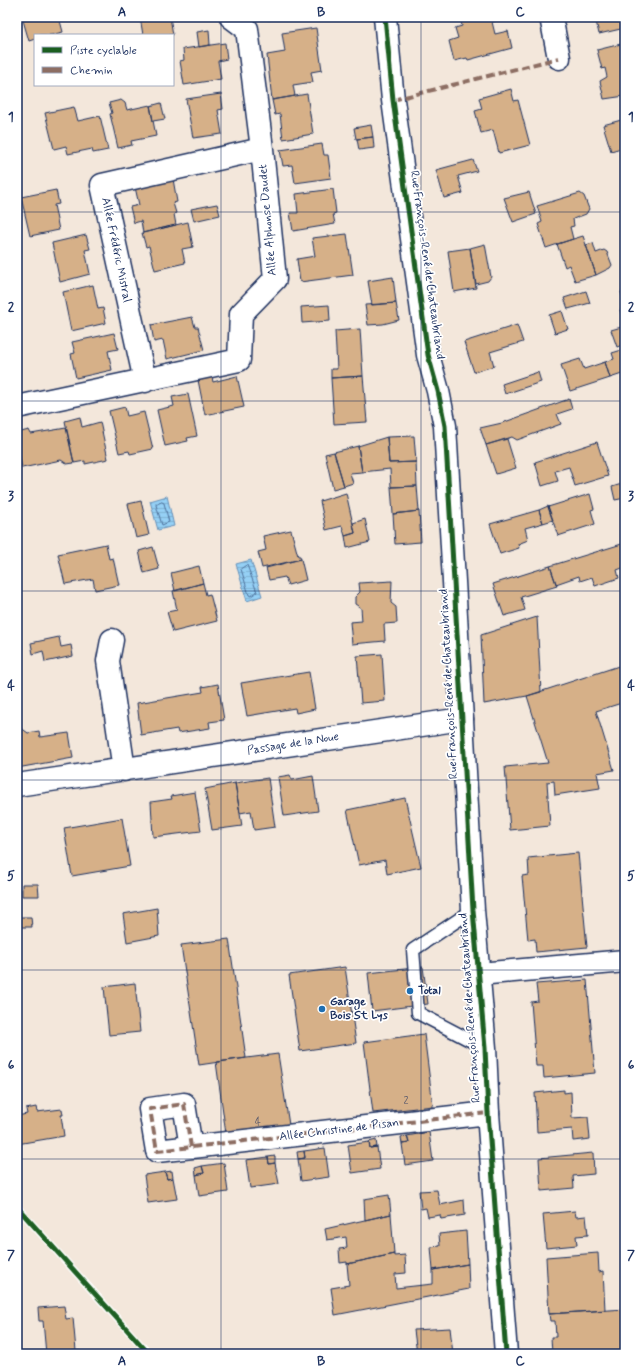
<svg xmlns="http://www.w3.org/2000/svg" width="642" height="1371" font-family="Mynerve,sans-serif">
<defs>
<pattern id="water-rules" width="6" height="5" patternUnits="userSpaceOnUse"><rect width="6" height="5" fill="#95d0f5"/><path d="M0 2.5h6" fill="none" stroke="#80b3d4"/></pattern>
</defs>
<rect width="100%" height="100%" fill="#f3e7db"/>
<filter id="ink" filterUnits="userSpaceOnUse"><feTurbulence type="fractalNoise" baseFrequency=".025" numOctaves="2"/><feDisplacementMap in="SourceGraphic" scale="8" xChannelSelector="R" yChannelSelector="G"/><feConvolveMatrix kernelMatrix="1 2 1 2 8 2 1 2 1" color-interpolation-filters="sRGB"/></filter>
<g filter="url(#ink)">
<path fill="url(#water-rules)" stroke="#6490b9" d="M167 496 174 526 158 530 150 501Z
M251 560 262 596 247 601 236 564Z"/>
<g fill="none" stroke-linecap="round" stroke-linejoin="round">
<path stroke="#4c6f9a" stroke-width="1" d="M162 502 164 503 169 522 162 525 156 505Z
M247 565 257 592 251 596 249 595 241 569Z"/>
</g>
<path fill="#d6b088" stroke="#1b2f5e" d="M22 17H59L63 32 51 35H35V39L29 41Z
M140 17H170L173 35H143Z
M268 17H286L268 20Z
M460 17H497L498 20 492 22 495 34 508 31 512 48 468 60 467 58 454 61 449 41 458 38 455 28 462 26Z
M595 17H625V28L599 34Z
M316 28 322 70 311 72 313 82 293 85 295 96 272 100 267 55 285 52 282 33Z
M209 30 210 45 199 47 197 32Z
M225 43 227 59 218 61 221 79 184 85 180 61 184 60 183 49Z
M625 43V96L604 99 600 81 607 77 605 68 602 69 597 50Z
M511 89 514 101 518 100 530 145 499 153 493 130 481 133 475 111 482 109 479 98Z
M221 94 223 109 218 110 222 134 193 138 186 99Z
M307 94 313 134 283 139 280 114 275 115 272 100Z
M121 100 125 103 127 110 150 105 156 136 131 141 132 145 118 148 110 114 112 113 109 103Z
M161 103 165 119 153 121 150 106Z
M74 107 78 121 100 116 108 150 93 153 92 149 68 154 66 146 54 149 45 113Z
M625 119V172L620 155H623L621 148 611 151 603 125Z
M371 125 373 137 356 139 354 128Z
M373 137 374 148 359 150 357 139Z
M322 144 324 155H328L331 178 295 183 292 165 283 166 280 150Z
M473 160 477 171 458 176 463 193 444 198 436 170Z
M173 179 177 202 173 203 176 213 174 214 176 225 143 233 141 221 134 223 130 207 139 205 135 187Z
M333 189 336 213 333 214 335 224 293 231 290 213H298L296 194Z
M56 190 59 204 54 205 59 230 30 236 21 197Z
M529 192 536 214 513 222 504 198Z
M580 193 584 196 589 209 586 214 573 219 574 226 570 227 573 239 546 248 538 224 542 222 537 206Z
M217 204 220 215 194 221 191 209Z
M188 222 193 247 182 249 185 263 155 270 149 246 146 247 142 233Z
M347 234 353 275 300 282 297 259 315 256 312 238Z
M86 235 90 249 85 250 90 274 60 282 52 243Z
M583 236 596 275 575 281 569 265 565 267 557 244Z
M593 243 596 253 604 250 607 252 612 265 610 268 596 275 586 245Z
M485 244 491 277 488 281 476 284 470 248Z
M470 248 476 288 454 292 448 251Z
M393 277 396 303 372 305 368 281Z
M93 285 98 309 103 308 106 323 71 331 63 292Z
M586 291 590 303 568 309 564 298Z
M625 291V305L621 292Z
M396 303 399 320 383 324 368 325 365 305Z
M329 305 330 321 302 323 301 307Z
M625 309V315L622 316 620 310Z
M562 311 568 329 555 333 549 315Z
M192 317 195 327H198L204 350 167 359 163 340 154 342 151 325Z
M517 325 523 342 490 352 494 366 474 372 464 342Z
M625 326V344L617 347 611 330Z
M360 329 363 376 331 378V369H337L335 331Z
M114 333 118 349 108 351 112 370 76 378 71 354 75 353 72 342Z
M625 349V373L610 378 605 362 614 359 612 353Z
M580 359 584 369 605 362 610 378 570 391 561 365Z
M538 372 541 382 505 394 502 384Z
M237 376 244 407 205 415 198 380 212 377 213 382Z
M363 376 367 422 334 424 331 378Z
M188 394 197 436 187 438 188 441 165 446 157 410 174 406 172 397Z
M569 399 572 409 557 414 561 424 517 440 512 437 486 445 480 428 502 423Z
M125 407 127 416 144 412 153 449 130 454 129 451 119 453 109 411Z
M80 417 82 427 100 422 108 459 85 464V461L74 463 65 421Z
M66 428 74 463 67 464 61 460 22 468 17 443V433L29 430 31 434Z
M414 436 416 462 389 463 387 437Z
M387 437 389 463 416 462 417 486 391 487 390 469 362 472 358 446Z
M507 439 516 468 496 474 486 445Z
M597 442 608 476 575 486 569 467 555 471 558 481 542 486 535 462Z
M358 446 362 472 350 473 353 483 344 486 334 452Z
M334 452 344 486 333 489 325 454Z
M625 483V498L615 500 612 487Z
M417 486 419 511 393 514 391 487Z
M346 493 355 533 345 536 342 526 326 530 320 501Z
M590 494 594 509 591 510 595 524 558 536 548 507Z
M141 501 149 535 136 538 128 504Z
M548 506 553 520 543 523 539 510Z
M539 510 543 523 525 528 528 540 518 544 519 548 500 554 490 524Z
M419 511 421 542 395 544 393 514Z
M365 519 370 542 347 548 345 536 355 533 353 523Z
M291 530 298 556H300L301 559 262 568 258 552 266 550 263 536Z
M625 543V567L617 570 619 578 595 586 592 577 580 581 579 576 556 584 550 566Z
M106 544 109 559 113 558 119 585 95 590 93 579 65 584 58 554Z
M153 547 159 569 144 573 139 551Z
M301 559 306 580 288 585 285 577 269 580 266 568Z
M199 566 203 583 175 591 171 573Z
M550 566 557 586 521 597 525 610 504 616 493 584Z
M392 581 391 603 396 607 397 623 384 624 385 641 352 644 350 622 362 621 361 608 355 604V597L360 592 359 583Z
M203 583 206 595 210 594 217 621 173 632 167 612 177 610 173 591Z
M537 617 541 692 527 696 484 704 481 635Z
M59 637 61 647 71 645 73 656 45 662 43 651 33 654 31 643Z
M382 654 385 701 361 703 357 656Z
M625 664V702L596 711 614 770 597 773 600 788 555 795 554 781 547 782 550 826 510 830 505 767 548 763 527 696Z
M309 672 315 709 296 713 295 708 247 716 241 683Z
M218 684 224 720 209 722 210 728 178 733 177 729 141 735 137 703 203 692 202 687Z
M17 725 28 733 39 731 40 737 69 733 73 758 17 768Z
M290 775 292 780 313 776 318 811 284 816 278 777Z
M268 778 275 827 254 830 251 811 240 813 235 783Z
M235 783 242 826 212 830 205 789Z
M195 792 201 831 153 837 151 802 172 799 171 796Z
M405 798 421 867 387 874 385 860 359 865 347 810Z
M122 818 130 866 72 876 64 828Z
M578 853 587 947 536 952 535 939 528 940 522 876 529 875 528 858Z
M22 884H38L39 896H22Z
M157 908 159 936 127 942 123 914Z
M20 917H31L32 927H20Z
M229 939 246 1058 199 1065 181 945Z
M345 967 356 1043 300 1051 289 975Z
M423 967 428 1004 372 1011 368 973Z
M587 980 595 1073 544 1078 543 1066H536L531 1002 538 1001 536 984Z
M135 983 140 1032 109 1035 104 987Z
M424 1034 433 1106 373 1113 364 1042Z
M278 1054 289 1125 226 1134 216 1062Z
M564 1090V1093L571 1092 572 1118 588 1117 590 1139 573 1141 572 1129 537 1132 535 1093Z
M36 1107 37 1112 62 1109 63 1115H61L64 1136 17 1144V1116L27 1114 26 1109Z
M429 1132 433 1161 405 1165 402 1144 409 1143 407 1136Z
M407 1136 409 1143 402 1144 401 1137Z
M376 1140 377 1147 370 1148 369 1142Z
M369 1142 370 1148 377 1147 380 1169 352 1173 348 1145Z
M325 1148 329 1177 301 1181 298 1159 305 1158 304 1151Z
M304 1151 305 1158 298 1159 297 1152Z
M593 1153 594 1174 573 1176 574 1188 541 1191 539 1158Z
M275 1156V1163L269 1164 268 1157Z
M268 1157 269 1164 275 1163 279 1184 250 1188 246 1160Z
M224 1163 228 1192 199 1196 196 1175 204 1173 202 1166Z
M202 1166 204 1173 196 1175 195 1168Z
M172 1171 173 1178 167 1179 165 1172Z
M165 1172 167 1179 173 1178 177 1199 148 1203 144 1175Z
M437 1190 440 1205 464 1200 465 1215 441 1219 440 1215 428 1217 426 1208 421 1209 419 1191Z
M389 1195 391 1214 365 1220 364 1199Z
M575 1211 576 1217 586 1216 588 1235 576 1236 577 1245 546 1248 543 1214Z
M391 1214 394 1254 347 1264V1262L340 1263 339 1249 347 1248 346 1237 327 1240 325 1229Z
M466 1231 468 1264 433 1270 431 1247 440 1246 439 1234Z
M598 1253 599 1272 603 1271 605 1310 549 1314 546 1257Z
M394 1254V1256L405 1255 406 1273 395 1274 396 1288 433 1284V1270L468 1264 469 1289 335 1315 331 1288 349 1285 347 1264Z
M17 1269 21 1272 17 1281Z
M64 1306 66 1319 73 1318 76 1351 46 1354 43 1321H39L38 1308Z
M625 1309V1354H552L551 1337H556L555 1321H550L549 1314Z
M450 1328 453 1354H417L414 1330Z
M80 1351V1354H50V1353Z"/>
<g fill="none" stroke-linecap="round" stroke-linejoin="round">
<defs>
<path id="lane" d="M473 910 413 950 418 1013 485 1048"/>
<path id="street" d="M551 17 559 58
M145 381 102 185 262 149
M17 407 239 360 241 314 275 279 262 149 247 29 231 17
M112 640 108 661 124 770
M17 785 462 719
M479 974 625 961
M191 1147 184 1104 150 1109 157 1151 488 1113"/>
<path id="secondary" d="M385 17 393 100 428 355 438 391 445 426 473 910 485 1048 488 1113 506 1354"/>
</defs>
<use href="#lane" stroke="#1b2f5e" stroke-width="15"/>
<use href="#street" stroke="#1b2f5e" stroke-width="25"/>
<use href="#secondary" stroke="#1b2f5e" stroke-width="25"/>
<use href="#lane" stroke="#fff" stroke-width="12"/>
<use href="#street" stroke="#fff" stroke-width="22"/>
<use href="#secondary" stroke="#fff" stroke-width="22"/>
<path stroke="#8d6e63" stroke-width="4" stroke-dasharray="8 4" stroke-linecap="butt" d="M393 100 559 58
M191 1147 184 1104 150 1109 157 1151 488 1113"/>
<defs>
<path id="cycleway" d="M385 17 393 100 428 355 438 391 445 426 473 910 485 1048 488 1113 506 1354
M17 1207 149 1354"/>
</defs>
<use href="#cycleway" stroke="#fff" stroke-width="8"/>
<use href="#cycleway" stroke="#1b5e20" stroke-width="5"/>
</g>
</g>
<path fill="none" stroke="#1b2f5e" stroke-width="1" stroke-opacity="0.55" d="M221 17V1354M421 17V1354M17 212H625M17 401H625M17 591H625M17 780H625M17 970H625M17 1159H625"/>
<g fill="#1f6fb2" stroke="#fff" stroke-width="1.5">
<circle cx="410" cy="991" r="4"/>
<circle cx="322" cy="1009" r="4"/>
</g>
<g text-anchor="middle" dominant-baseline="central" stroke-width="3.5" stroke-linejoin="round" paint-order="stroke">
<g font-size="10" fill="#4a4f68">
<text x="406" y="1101">2</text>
<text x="258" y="1122">4</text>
</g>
<g font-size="12" fill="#1b2f5e" stroke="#fff">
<text transform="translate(268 220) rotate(-95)">Allée Alphonse Daudet</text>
<text transform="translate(116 250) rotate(78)">Allée Frédéric Mistral</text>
<text transform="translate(427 265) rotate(82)">Rue François-René de Chateaubriand</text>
<text transform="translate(449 684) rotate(-93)">Rue François-René de Chateaubriand</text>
<text transform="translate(293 744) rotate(-9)">Passage de la Noue</text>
<text transform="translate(470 1008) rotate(-94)">Rue François-René de Chateaubriand</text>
<text transform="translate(339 1130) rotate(-7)">Allée Christine de Pisan</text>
</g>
<g font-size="12" font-weight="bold" fill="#1b2f5e" stroke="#fff" text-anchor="start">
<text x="418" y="991">Total</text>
<text x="330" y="1002">Garage<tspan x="330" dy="14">Bois St Lys</tspan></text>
</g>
</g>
<rect width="642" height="1371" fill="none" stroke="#fff" stroke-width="44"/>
<rect x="34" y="34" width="140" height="52" fill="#ffffff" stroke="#a4acbf"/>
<rect x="42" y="47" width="20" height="6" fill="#1b5e20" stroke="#a4acbf"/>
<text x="70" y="54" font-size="12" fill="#1b2f5e">Piste cyclable</text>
<rect x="42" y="67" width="20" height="6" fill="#8d6e63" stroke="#a4acbf"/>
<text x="70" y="74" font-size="12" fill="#1b2f5e">Chemin</text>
<rect x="22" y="22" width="598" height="1327" fill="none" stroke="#1b2f5e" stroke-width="1.5"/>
<g font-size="13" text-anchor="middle" font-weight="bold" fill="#1b2f5e">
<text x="122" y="16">A</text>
<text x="321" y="16">B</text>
<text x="520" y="16">C</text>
<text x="11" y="121">1</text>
<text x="631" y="121">1</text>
<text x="11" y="311">2</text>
<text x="631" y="311">2</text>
<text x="11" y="500">3</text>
<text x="631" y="500">3</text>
<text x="11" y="690">4</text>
<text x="631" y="690">4</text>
<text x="11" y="880">5</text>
<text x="631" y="880">5</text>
<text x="11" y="1069">6</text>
<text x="631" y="1069">6</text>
<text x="11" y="1259">7</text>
<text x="631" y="1259">7</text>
<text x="122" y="1365">A</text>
<text x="321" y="1365">B</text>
<text x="520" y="1365">C</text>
</g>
</svg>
